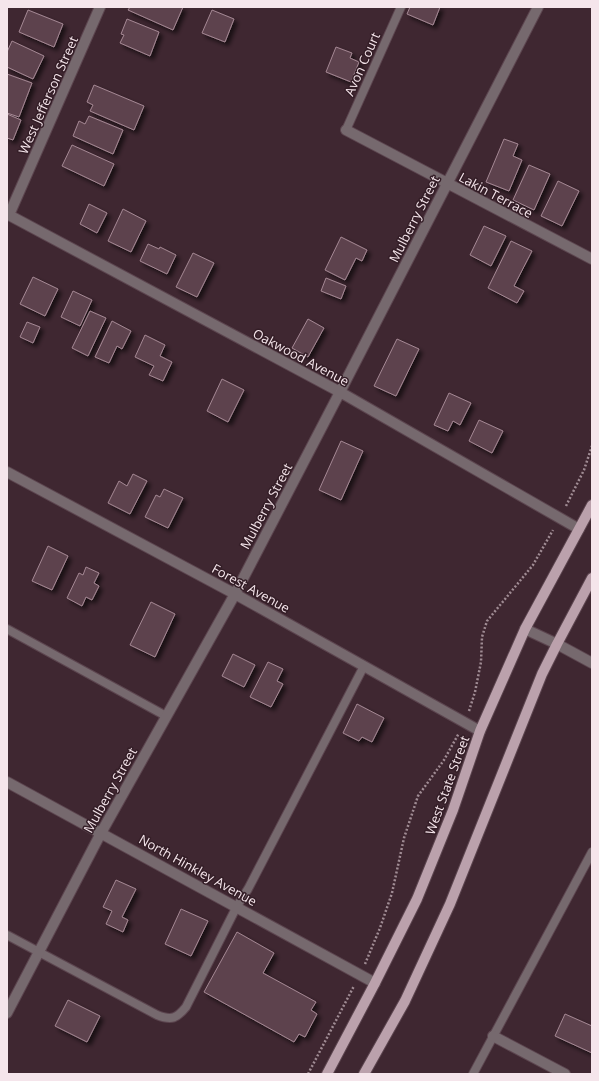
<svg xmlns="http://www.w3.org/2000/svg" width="599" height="1081" font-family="'Open Sans',sans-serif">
<defs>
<filter id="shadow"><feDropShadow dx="3.5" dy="3.5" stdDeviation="2" flood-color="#0009"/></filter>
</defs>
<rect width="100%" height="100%" fill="#3f2731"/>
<path fill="#5d434e" stroke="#a58894" filter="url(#shadow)" d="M130 7H183L173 30 128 10Z
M410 7H440L433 25 407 14Z
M28 10 63 24 54 47 19 32Z
M212 10 234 19 225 42 202 33Z
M127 19 159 32 150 56 120 43 124 35 121 34Z
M12 41 44 56 33 79 7 67V52Z
M336 47 352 53 350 58 359 62 351 82 326 72Z
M7 74 32 83 19 117 7 113Z
M94 85 144 106 134 130 90 111 93 105 87 102Z
M7 114 21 120 13 140 7 138Z
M89 116 123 130 113 154 73 136 79 121 85 124Z
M504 139 518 144 513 156 522 160 509 191 486 182Z
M72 145 114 164 104 186 62 166Z
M529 165 550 174 534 210 513 200Z
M558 181 579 191 562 226 541 216Z
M89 204 107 213 97 233 80 224Z
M123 209 146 221 131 252 108 241Z
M484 226 506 236 491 266 470 255Z
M341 237 367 250 362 261 356 258 345 280 325 270Z
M511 241 532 251 514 286 524 291 517 303 488 288Z
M148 244 159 249 160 247 176 255 167 274 140 261Z
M193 253 214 263 197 297 176 287Z
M33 277 58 289 45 316 20 304Z
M326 278 346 286 341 299 321 291Z
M73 291 92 300 80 326 61 317Z
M90 311 106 318 88 356 72 348Z
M308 319 324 328 308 357 292 348Z
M112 321 131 331 122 349 117 346 109 363 95 357Z
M27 322 40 327 33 343 20 337Z
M145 335 165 345 160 356 172 362 163 381 149 375 154 366 135 357Z
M397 339 419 349 396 396 374 386Z
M222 379 244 390 228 422 207 411Z
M449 393 471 403 460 425 453 421 448 431 434 425Z
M479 420 503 431 492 453 469 441Z
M341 441 363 451 341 500 319 490Z
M133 474 147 481 130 514 108 503 119 481 127 486Z
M164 489 183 498 168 528 145 517 156 495 160 497Z
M48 546 68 556 52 590 32 581Z
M86 567 99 573 94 583 99 586 92 600 86 597 82 606 67 598 79 573 83 575Z
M151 602 175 614 155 657 130 645Z
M233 654 255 665 244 687 222 676Z
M268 662 283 669 277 681 283 684 271 707 250 697Z
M357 704 384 718 372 742 362 737 359 741 343 733Z
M116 880 136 889 122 917 128 920 123 932 106 924 112 911 103 907Z
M181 909 208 921 191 956 165 944Z
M237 932 274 953 263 973 316 1002 311 1010 317 1014 305 1037 299 1034 294 1042 204 992Z
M68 1000 100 1016 87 1042 55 1026Z
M565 1014 592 1026V1053L555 1036Z"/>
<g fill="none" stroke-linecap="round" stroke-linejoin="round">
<defs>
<path id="lane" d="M346 130 401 7
M7 629 166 716
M7 935 157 1015C172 1021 177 1018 186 1007L237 906 248 889 364 666
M473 1074 592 852"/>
<path id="street" d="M346 130 592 259
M7 214 340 392 579 529
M9 215 100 7
M7 472 235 594 480 731
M525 629 557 644 592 663
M7 782 375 983
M7 1013 101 833 235 594 340 392 538 7
M493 1036 565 1074"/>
<path id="primary" d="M327 1074 375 983 417 899 453 810 480 731 525 629 592 505
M364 1074 405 1001 450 904 542 674 557 644 592 578"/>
</defs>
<use href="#lane" stroke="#5c454f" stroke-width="10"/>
<use href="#street" stroke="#5c454f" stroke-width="12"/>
<use href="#primary" stroke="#5c454f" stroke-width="12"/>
<path stroke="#a08c94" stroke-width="2.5" stroke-dasharray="2 2" stroke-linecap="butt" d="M566 506 584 470 592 446
M469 711 475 692 481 662 482 637 487 621 533 565 553 530
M365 964 380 928 392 893 404 838 418 796 444 760 459 733
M308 1074 354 986"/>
<use href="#lane" stroke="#76696e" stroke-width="8"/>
<use href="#street" stroke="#76696e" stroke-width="10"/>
<use href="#primary" stroke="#bba1ac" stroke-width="10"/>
</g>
<g text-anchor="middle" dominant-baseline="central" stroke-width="3" stroke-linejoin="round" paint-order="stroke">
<g font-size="13" fill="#f5e5eb" stroke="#341e27">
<text transform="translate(362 64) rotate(-66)">Avon Court</text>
<text transform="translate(48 95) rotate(-66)">West Jefferson Street</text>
<text transform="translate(496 195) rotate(28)">Lakin Terrace</text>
<text transform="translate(414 219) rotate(-63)">Mulberry Street</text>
<text transform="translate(301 357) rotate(28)">Oakwood Avenue</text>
<text transform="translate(266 506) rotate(-62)">Mulberry Street</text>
<text transform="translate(251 588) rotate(29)">Forest Avenue</text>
<text transform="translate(447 785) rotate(-70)">West State Street</text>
<text transform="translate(110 790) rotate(-61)">Mulberry Street</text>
<text transform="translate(198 870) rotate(29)">North Hinkley Avenue</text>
</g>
</g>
<rect width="599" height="1081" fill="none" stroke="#f5e5eb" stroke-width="16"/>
</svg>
